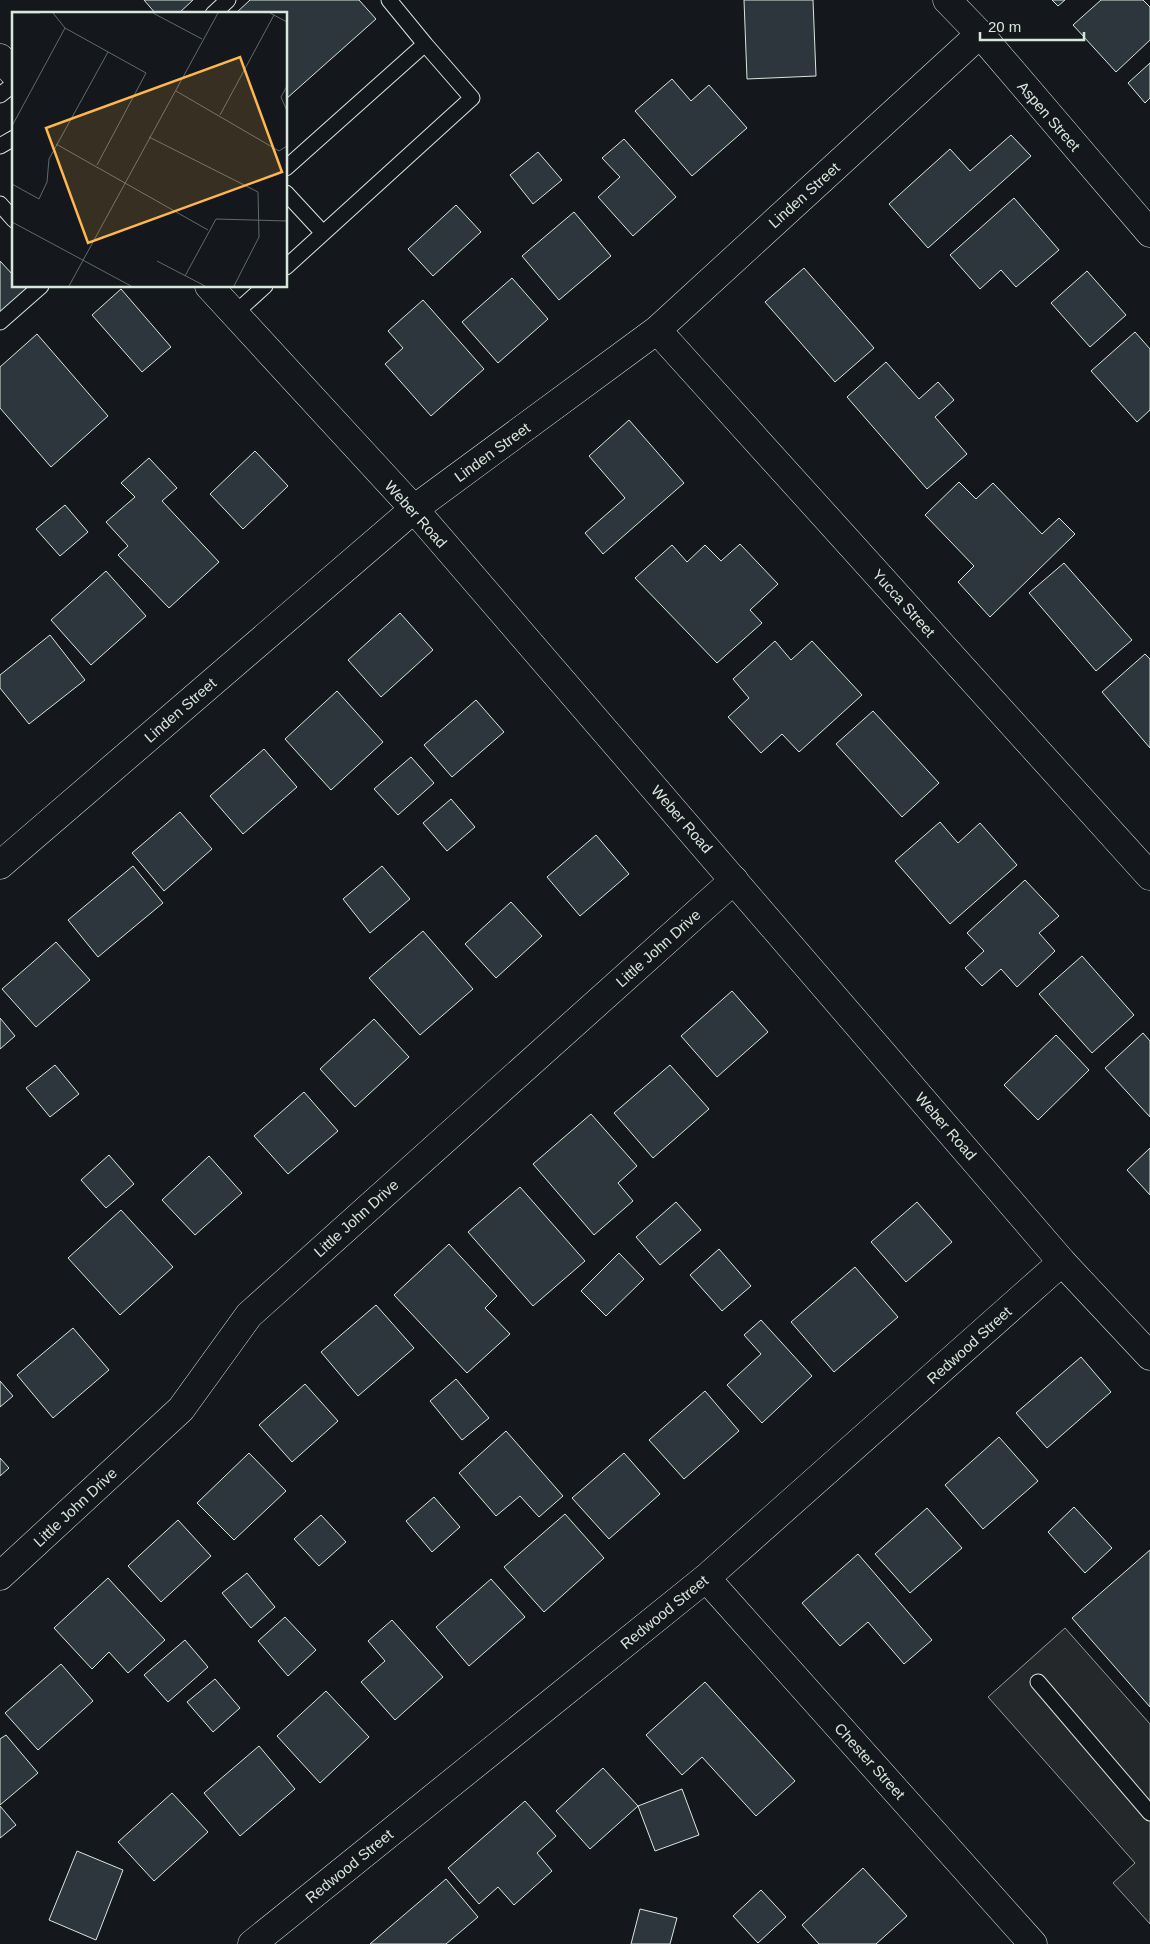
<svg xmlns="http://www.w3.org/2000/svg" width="1150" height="1944" font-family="Helvetica,sans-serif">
<rect width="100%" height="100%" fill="#14181c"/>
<path fill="#24282b" stroke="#939e99" d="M1065 1628 1150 1724V1924L1113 1883 1135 1863 988 1697Z"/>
<path fill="#2c363c" stroke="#d8e6dc" d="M144 0H193L178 14H156Z
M250 0H359L376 19 286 99V14H235Z
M744 0H813L816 76 747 79Z
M1052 0H1065L1058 6Z
M1101 0H1143L1150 7V40L1116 72 1073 25Z
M1150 63V98L1145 103 1128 83Z
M672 79 691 101 709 85 747 128 692 176 635 111Z
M1011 135 1031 156 928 248 889 204 950 149 970 171Z
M624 139 676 197 633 236 598 197 620 177 602 158Z
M538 152 562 180 533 204 510 175Z
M1014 198 1059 250 1016 287 1001 270 980 289 950 255Z
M456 205 481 232 433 276 408 249Z
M574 212 611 256 559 300 522 256Z
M0 261 14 276V286H23L27 290 0 313Z
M804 268 874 348 835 382 765 302Z
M1087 271 1126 315 1090 347 1051 303Z
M512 278 548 319 498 363 462 322Z
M121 289 171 347 142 372 92 315Z
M423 300 484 369 431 416 385 364 403 348 388 331Z
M1135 332 1150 349V410L1137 422 1091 371Z
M37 334 108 416 51 467 0 408V367Z
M886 362 919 399 938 382 954 400 935 417 967 454 927 489 847 397Z
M629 420 684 483 603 554 585 533 625 498 589 456Z
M255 451 288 486 243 529 210 494Z
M149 458 177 488 162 501 219 562 169 608 118 555 128 546 106 522 135 497 121 483Z
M959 482 976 499 993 483 1042 534 1059 518 1075 534 990 617 958 582 974 566 925 515Z
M65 505 88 532 60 556 36 529Z
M740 544 778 584 750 610 762 623 717 663 635 578 672 545 687 562 705 545 721 561Z
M1064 563 1132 640 1096 671 1029 593Z
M106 571 146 616 91 665 51 620Z
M400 613 433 650 381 697 348 660Z
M50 635 85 680 29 724 0 688V675Z
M775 641 791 660 812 641 862 695 799 752 782 734 761 753 728 717 749 698 733 679Z
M1145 654 1150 659V748L1102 692Z
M337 691 383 742 331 790 285 739Z
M476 700 504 732 452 777 424 745Z
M873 711 939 783 902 817 836 744Z
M264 749 297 787 243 834 210 796Z
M411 757 434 783 398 815 374 789Z
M451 799 475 827 447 851 423 823Z
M180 812 212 849 164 891 132 853Z
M940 822 958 843 980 823 1017 865 950 924 895 861Z
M596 835 629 874 580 916 547 877Z
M133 866 163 903 98 957 68 920Z
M382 866 410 899 370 933 343 899Z
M1025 880 1059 916 1039 933 1055 951 1017 987 1001 969 982 986 965 968 984 951 967 933Z
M511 902 542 936 496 978 465 944Z
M423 931 473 989 420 1035 369 978Z
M56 942 90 980 36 1027 2 989Z
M1082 956 1134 1015 1092 1053 1039 994Z
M732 991 768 1032 717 1077 681 1036Z
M0 1018 15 1036 0 1049Z
M374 1019 409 1057 355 1107 320 1069Z
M1143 1033 1150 1041V1117L1105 1068Z
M1056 1035 1089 1070 1038 1120 1004 1085Z
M55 1065 79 1094 50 1117 26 1088Z
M670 1065 709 1109 653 1158 614 1113Z
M304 1092 338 1131 288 1174 254 1136Z
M591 1114 637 1166 618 1183 633 1201 594 1235 533 1164Z
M1150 1148V1195L1127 1170Z
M109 1155 134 1184 106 1208 81 1180Z
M209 1156 242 1193 195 1235 162 1200Z
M520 1187 585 1261 533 1306 468 1232Z
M676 1202 701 1230 660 1265 636 1237Z
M917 1202 952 1242 906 1282 871 1242Z
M121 1210 173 1267 120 1315 68 1258Z
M449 1244 497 1296 485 1308 510 1334 467 1373 394 1295Z
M719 1249 751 1286 722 1311 690 1275Z
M619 1253 644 1279 606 1316 581 1291Z
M855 1267 898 1317 834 1372 791 1322Z
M376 1305 414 1348 358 1396 321 1352Z
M761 1320 812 1376 762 1423 727 1385 761 1354 744 1335Z
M73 1328 109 1370 53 1418 17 1375Z
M1081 1357 1111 1392 1047 1448 1016 1413Z
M456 1379 489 1418 462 1440 430 1401Z
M0 1381 13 1396 0 1407Z
M305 1384 338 1421 292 1462 259 1425Z
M705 1391 739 1431 684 1479 649 1440Z
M506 1431 563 1496 539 1517 520 1496 496 1516 459 1473Z
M999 1437 1038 1481 983 1529 945 1485Z
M249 1453 286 1491 234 1540 197 1503Z
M624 1453 660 1494 609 1539 572 1498Z
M0 1458 9 1468 0 1476Z
M434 1497 460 1527 432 1552 406 1521Z
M1074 1507 1112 1548 1085 1573 1048 1532Z
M927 1508 962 1548 910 1593 875 1554Z
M565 1514 604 1558 544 1612 504 1567Z
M321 1515 346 1542 319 1566 294 1539Z
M178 1520 211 1556 161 1602 128 1566Z
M1150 1550V1707L1072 1618Z
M858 1554 932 1640 904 1664 868 1622 840 1646 802 1603Z
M247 1573 275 1607 251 1628 222 1593Z
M108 1578 165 1640 128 1673 109 1652 92 1669 54 1628Z
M491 1579 525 1617 469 1666 436 1627Z
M285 1617 316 1650 288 1676 258 1641Z
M392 1620 443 1677 395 1720 361 1682 385 1661 368 1641Z
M185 1640 208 1667 168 1702 144 1675Z
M61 1664 93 1701 38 1750 5 1713Z
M215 1679 240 1708 213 1732 187 1702Z
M705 1682 795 1781 756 1816 702 1757 682 1775 646 1735Z
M326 1691 369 1737 320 1783 277 1736Z
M6 1735 38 1773 0 1805V1739Z
M259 1746 295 1789 240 1836 204 1793Z
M603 1768 638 1806 590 1849 556 1811Z
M682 1789 699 1835 655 1851 638 1806Z
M172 1793 208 1832 154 1881 118 1842Z
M525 1801 556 1836 537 1853 552 1871 514 1905 498 1887 479 1904 448 1868Z
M0 1806 16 1825 0 1838Z
M77 1851 123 1870 96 1940 49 1920Z
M863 1868 907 1916 876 1944H819L802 1925Z
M446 1879 478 1917 446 1944H370Z
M761 1890 786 1917 758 1943 733 1916Z
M640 1909 677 1918 670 1944H631Z"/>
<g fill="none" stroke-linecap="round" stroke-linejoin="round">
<defs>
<path id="service" d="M389 0 425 44
M213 14 228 0
M0 95 14 84
M0 146 14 138
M286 168 425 44 472 98 286 267
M286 193 323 233
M0 204 14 220
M234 314 265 286
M0 322 41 286
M1038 1682 1150 1813"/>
<path id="minor" d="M947 0 980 34 1150 233
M657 330 1150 876
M0 865 414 509 657 330 980 34
M0 1576 181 1409 249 1315 734 880
M706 1578 1033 1944
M252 1944 706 1578 1062 1262"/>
<path id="secondary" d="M0 58 14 73
M209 286 414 509 1062 1262 1150 1356"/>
</defs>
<use href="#service" stroke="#d8e6dc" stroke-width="17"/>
<use href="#minor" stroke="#d8e6dc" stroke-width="29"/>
<use href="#secondary" stroke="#d8e6dc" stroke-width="29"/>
<use href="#service" stroke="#14181c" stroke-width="15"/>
<use href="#minor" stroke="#14181c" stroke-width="28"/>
<use href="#secondary" stroke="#14181c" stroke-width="28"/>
</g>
<g text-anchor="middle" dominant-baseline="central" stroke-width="4" stroke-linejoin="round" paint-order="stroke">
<g font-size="15" fill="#d8e6dc" stroke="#14181c">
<text transform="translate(1049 116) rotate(49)">Aspen Street</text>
<text transform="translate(804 195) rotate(-42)">Linden Street</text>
<text transform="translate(492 452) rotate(-36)">Linden Street</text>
<text transform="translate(416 514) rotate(48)">Weber Road</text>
<text transform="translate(904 603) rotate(48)">Yucca Street</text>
<text transform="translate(180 710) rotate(-41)">Linden Street</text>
<text transform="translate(682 819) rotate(49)">Weber Road</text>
<text transform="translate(658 948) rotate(-42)">Little John Drive</text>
<text transform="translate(946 1126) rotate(49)">Weber Road</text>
<text transform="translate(356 1218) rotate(-42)">Little John Drive</text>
<text transform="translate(969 1345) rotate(-42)">Redwood Street</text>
<text transform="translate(75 1507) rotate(-43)">Little John Drive</text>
<text transform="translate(664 1612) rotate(-39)">Redwood Street</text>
<text transform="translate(870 1761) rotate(48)">Chester Street</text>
<text transform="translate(349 1866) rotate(-39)">Redwood Street</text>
</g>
</g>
<g transform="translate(12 12)">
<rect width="275" height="275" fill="#14181c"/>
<path fill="none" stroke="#626a69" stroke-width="1" d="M1 1H28M41 1 53 16 134 61 85 153M141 1 190 27M258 1 275 10M275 74 269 85 275 99M164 79 267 139 275 134M208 103 262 3M0 114 53 16M137 125 246 180 247 225 222 274M44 132 196 218M0 172 27 187 35 170 37 147 96 40M0 210 119 274M145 249 193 274M173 264 204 207 275 209M57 274 206 1"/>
<path fill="#ffb74d" fill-opacity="0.15" stroke="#ffb74d" stroke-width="2.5" d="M228 45 270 160 76 231 34 116Z"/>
<rect width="275" height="275" fill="none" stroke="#d8e6dc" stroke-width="2.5"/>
</g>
<path d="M980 32v8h104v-8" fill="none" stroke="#d8e6dc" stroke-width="2.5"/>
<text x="988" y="32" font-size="15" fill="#d8e6dc" stroke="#14181c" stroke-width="4" paint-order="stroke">20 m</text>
</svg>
